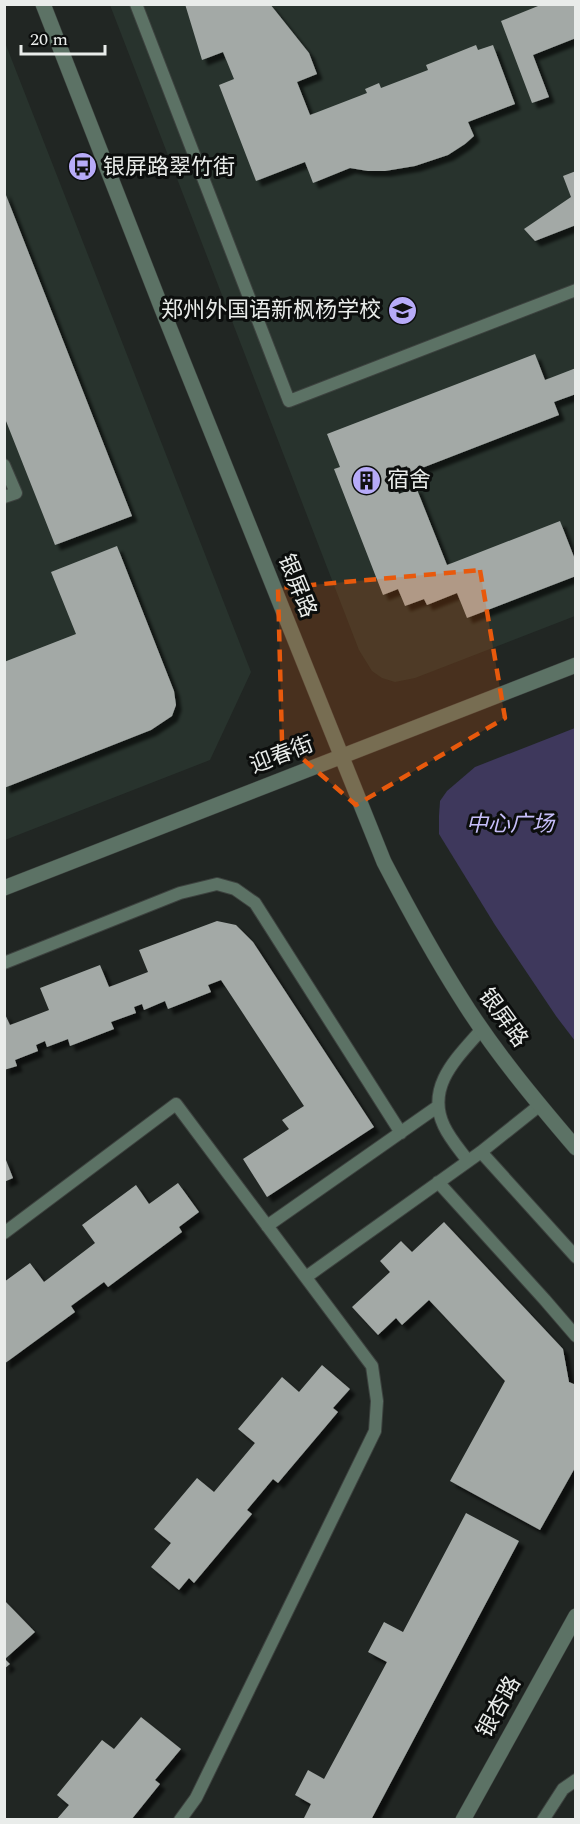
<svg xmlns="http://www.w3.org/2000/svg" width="580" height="1824" font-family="Spectral,'Noto Sans SC',serif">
<defs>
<filter id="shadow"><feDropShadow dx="5.5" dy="5.5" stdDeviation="1.5" flood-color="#0009"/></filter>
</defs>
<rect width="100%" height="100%" fill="#212623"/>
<path fill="#28332d" d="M110 5H575V616L415 678 395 682 382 678 372 671 359 650Z
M4 40 251 672 210 760 5 840Z"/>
<path fill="#3e385c" d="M575 728V1041L556 1016 495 925 439 834V816L440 801 447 791 475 767Z"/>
<path fill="#a3a9a6" filter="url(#shadow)" d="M185 4H270L309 53 317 74 297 82 310 115 367 93 365 89 379 83 381 88 428 70 426 65 476 45 478 50 493 45 515 104 468 122 474 136 465 144 448 155 415 166 385 171H368L350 168 313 183 305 162 256 181 219 85 234 79 223 52 202 60Z
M543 4H576V38L533 55 549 97 532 103 501 21Z
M576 171V225L535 241 524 229 571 197 563 176Z
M4 190 132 516 55 545 4 416Z
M535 354 545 380 576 368V394L554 402 559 415 409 473 407 466 391 472 399 494 416 487 447 565 560 521 576 562V576L467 618 457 593 427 605 424 599 405 606 398 589 383 595 334 469 340 467 327 434Z
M117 546 174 691 176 705 172 716 151 730 4 788V662L76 634 51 572Z
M217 921 236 925 253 942 374 1127 267 1197 243 1159 289 1129 282 1120 304 1106 221 980 208 985 211 992 168 1009 165 1001 144 1010 142 1004 134 1007 136 1013 111 1022 114 1029 70 1046 68 1039 47 1047 45 1041 36 1045 38 1051 15 1060 17 1066 4 1070V1012L10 1025 49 1010 40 988 100 965 109 987 148 972 139 950Z
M4 1155 13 1178 4 1182Z
M178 1183 199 1212 179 1227 182 1232 108 1287 104 1282 71 1306 75 1312 4 1364V1282L30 1263 44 1282 95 1243 82 1225 136 1185 149 1204Z
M444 1222 563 1349 569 1382 576 1385V1466L540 1530 450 1481 505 1381 429 1300 402 1325 396 1318 378 1335 352 1307 390 1272 380 1261 401 1241 412 1252Z
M322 1365 350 1389 333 1408 338 1412 278 1483 273 1479 247 1510 252 1514 194 1583 189 1578 179 1590 151 1567 171 1543 154 1529 197 1478 214 1492 255 1443 238 1429 282 1377 299 1392Z
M466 1513 519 1541 371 1820H303L311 1804 295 1795 308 1770 324 1779 387 1662 368 1652 384 1622 403 1632Z
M4 1600 35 1632 5 1659 10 1664 4 1669Z
M141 1717 181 1749 155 1780 160 1784 131 1820H56L69 1805 57 1795 102 1740 114 1749Z"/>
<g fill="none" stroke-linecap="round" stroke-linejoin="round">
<defs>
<path id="service" d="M136 4 289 401 576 290
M4 465 16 493 4 497
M4 963 180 893 217 884 235 889 255 903 401 1133
M481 1152 576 1257
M468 1161C460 1150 450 1139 444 1126 425 1086 458 1057 482 1029
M438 1182 545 1300 576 1336
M267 1226 437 1107
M4 1233 176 1104 372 1366 377 1401 375 1431 196 1798 180 1820
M306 1277 481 1152 540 1105
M543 1820 563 1789 576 1780"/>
<path id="tertiary" d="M43 4 162 309 384 862C408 908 433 954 461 998 494 1051 535 1100 576 1148
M4 888 576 665
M463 1820 576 1616"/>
</defs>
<use href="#service" stroke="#3d423f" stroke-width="14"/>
<use href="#tertiary" stroke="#3d423f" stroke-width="16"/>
<use href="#service" stroke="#5c7265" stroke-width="12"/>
<use href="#tertiary" stroke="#5c7265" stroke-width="15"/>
</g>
<path fill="#e8590c" fill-opacity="0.2" stroke="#e8590c" stroke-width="4.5" stroke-dasharray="12 8" stroke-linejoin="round" d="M480 570 505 718 356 805 282 741 278 588Z"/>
<defs>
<symbol id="bus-disc" viewBox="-11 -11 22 22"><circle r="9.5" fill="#b7abf8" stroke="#0c0e0d"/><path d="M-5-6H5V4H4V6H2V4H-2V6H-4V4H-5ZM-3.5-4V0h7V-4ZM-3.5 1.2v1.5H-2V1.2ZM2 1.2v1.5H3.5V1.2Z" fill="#111"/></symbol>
<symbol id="school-disc" viewBox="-11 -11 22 22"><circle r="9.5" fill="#b7abf8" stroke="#0c0e0d"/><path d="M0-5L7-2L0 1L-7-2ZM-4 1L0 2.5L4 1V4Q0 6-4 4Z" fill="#111"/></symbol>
<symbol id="building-disc" viewBox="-11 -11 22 22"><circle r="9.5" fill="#b7abf8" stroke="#0c0e0d"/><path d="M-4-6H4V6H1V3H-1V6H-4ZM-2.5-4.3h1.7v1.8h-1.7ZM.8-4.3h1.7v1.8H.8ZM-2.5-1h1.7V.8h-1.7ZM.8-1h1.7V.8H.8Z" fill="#111"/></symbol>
</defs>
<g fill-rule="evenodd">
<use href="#bus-disc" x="66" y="150" width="33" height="33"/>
<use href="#school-disc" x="386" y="294" width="33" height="33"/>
<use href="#building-disc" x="350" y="464" width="33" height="33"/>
</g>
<g text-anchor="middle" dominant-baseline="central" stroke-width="6" stroke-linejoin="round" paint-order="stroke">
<g font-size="22" fill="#e9ecea" stroke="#0c0e0d" text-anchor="start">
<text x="103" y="167">银屏路翠竹街</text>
<text x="381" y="310" text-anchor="end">郑州外国语新枫杨学校</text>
<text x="387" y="480">宿舍</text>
</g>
<g font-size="22" fill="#e9ecea" stroke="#0c0e0d">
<text transform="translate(297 586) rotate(68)">银屏路</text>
<text transform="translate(282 755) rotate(-21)">迎春街</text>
<text transform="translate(503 1018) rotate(54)">银屏路</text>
<text transform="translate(499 1707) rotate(-61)">银杏路</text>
</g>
<g font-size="22" font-style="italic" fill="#c6bef9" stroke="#0c0e0d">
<text x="510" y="824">中心广场</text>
</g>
</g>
<rect width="580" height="1824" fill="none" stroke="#e9ecea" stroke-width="12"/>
<path d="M21 45v9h84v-9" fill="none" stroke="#e9ecea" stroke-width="3"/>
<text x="30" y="45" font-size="18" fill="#e9ecea" stroke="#0c0e0d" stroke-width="4.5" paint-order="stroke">20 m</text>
</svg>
